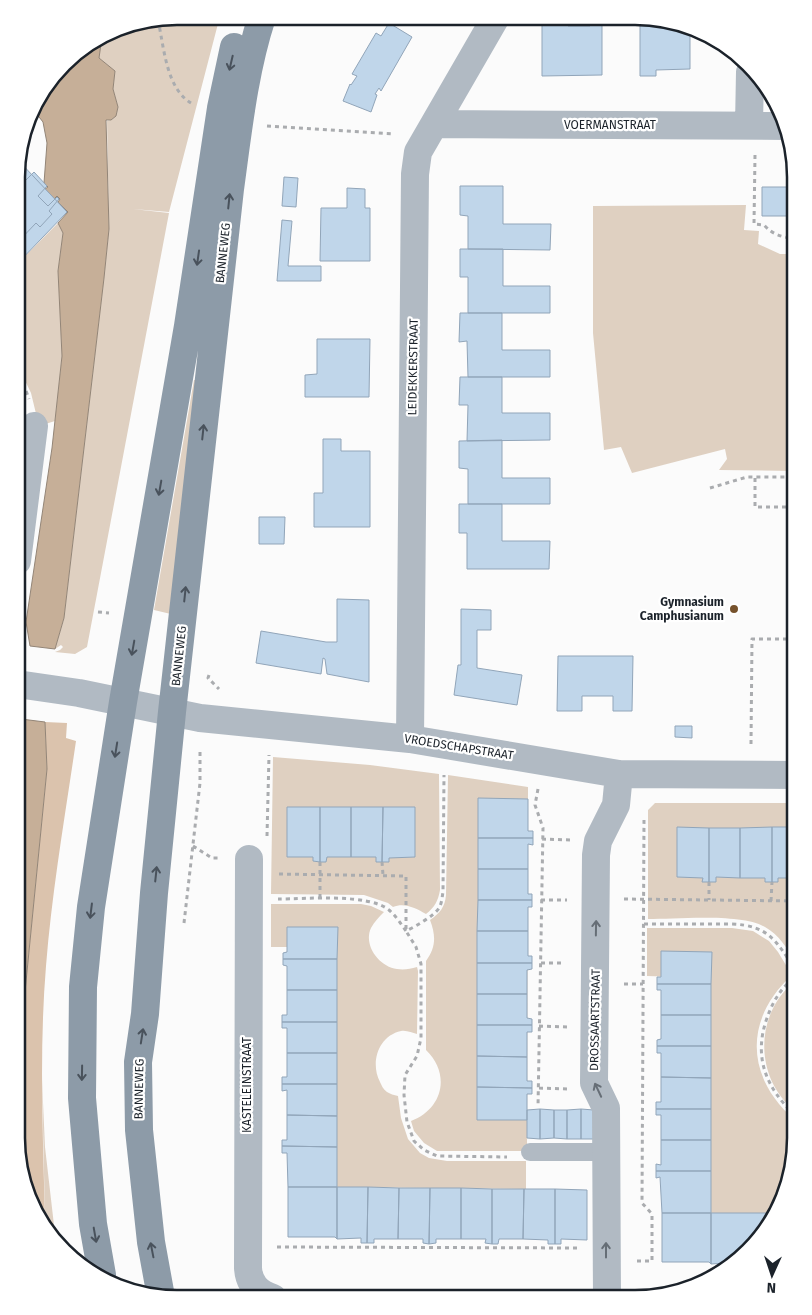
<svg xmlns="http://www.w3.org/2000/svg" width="812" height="1315" font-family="'Fira Sans',sans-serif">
<rect width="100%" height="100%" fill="#fbfbfb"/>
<path fill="#dfd0c1" d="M177 16H220L169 212 133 209 169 213 87 647 75 654 55 652 60 650 63 647 61 645 55 649 64 619 104 278 109 229 107 121 111 120 116 116 118 107 113 89 115 71 99 58 102 37 116 28Z
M746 205 744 230 759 231 758 244 780 254H796V471L719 470 727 459 725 449 632 473 621 447 604 450 593 333V206Z
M58 223 63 233 58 271 62 356 55 421 39 426 31 393 20 370 17 368V264Z
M194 380H201L175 615 154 610Z
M273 757 370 765 439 774 440 890C438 901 435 907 426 914 416 908 404 902 393 907L388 903 364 895 271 894Z
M448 775 528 787 527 1151H437L424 1143 414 1131 411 1121C443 1109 451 1074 426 1050V961C436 947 436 936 430 920 440 913 445 907 446 895Z
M655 803H796L795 961C787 948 779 935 765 927 742 913 677 919 648 919V810Z
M271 904H361L371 906 384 912C379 917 374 922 371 928 363 945 379 967 397 969 404 970 410 969 417 967L418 971 417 1034C412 1033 407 1030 401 1031 378 1036 370 1063 380 1082 382 1086 383 1089 387 1092 390 1094 394 1095 398 1096L401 1118 408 1139 420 1153 429 1158 447 1161H526V1189L336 1187 337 927H288V947H271Z
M647 928H732L753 931 769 941 778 952 792 975C744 1019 745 1077 795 1120V1148L784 1199 774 1216H709V978L647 976Z
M795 981V1111C754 1078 754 1014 795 981Z
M42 1080 45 1147 55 1234 45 1220Z"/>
<path fill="#dbc3ad" d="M45 722 67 723 66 738 76 741C65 816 52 891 46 966 39 1051 43 1136 45 1220L28 1199 16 1138V1083L47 769Z"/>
<path fill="#c6af98" stroke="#938577" d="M102 37 99 58 115 71 113 89 118 107 116 116 111 120H106L109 229 104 278 64 618 55 649 30 646 26 622 52 448 62 356 58 271 63 233 58 223 68 212 58 202 60 199 57 196 54 199 45 189 48 187 44 183 47 143 43 122 32 108 71 56Z
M21 719 45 722 47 769 16 1083 17 732Z"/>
<path fill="#c0d6ea" stroke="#91a5b9" d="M590 17 602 18V75L542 76V23L545 20H565L568 26H590Z
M640 18H656L690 32V69L656 70V76H640Z
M389 23 412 37 381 91 379 88 375 94 377 95 371 112 343 101 350 84 351 85 357 76 352 74 376 33 381 36Z
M18 160 67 212 17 264Z
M34 172 47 186 38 196 48 206 57 197 59 199 49 211 52 214 40 227 36 223 17 243 18 173 25 181Z
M284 177 298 178 296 207 282 206Z
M788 183H796V227H789L788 216H762V187H788Z
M460 186H503V224H551L550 250 468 249V216L460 215Z
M347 188 365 189V208H370V261H320L321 208H347Z
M282 220 292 221 288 266H321V281H277Z
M460 249H503V286H550V313H468V277H460Z
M460 313H502V350H550V377H468L467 341 459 342Z
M317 339H370L369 397H305V375L317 374Z
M460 377H502V413H550V440L467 441 468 405H459Z
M323 439H341V451H370V527H314V493H323Z
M502 440V478H550V504H468V469L459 468V441Z
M459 504H502V541H550L549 569H467V533H459Z
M259 517H285L284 544H259Z
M337 599 369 600V682L327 674 325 659 323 658 321 674 256 663 261 631 326 642H337Z
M461 609 491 610V630H477V668L522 675 517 705 454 695 458 665H461Z
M558 656H633L632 711H613V696H582V711H557Z
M675 726H692V738L675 737Z
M478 798 528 799V831H533V838H478Z
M287 807H320V862L313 861V857H287Z
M320 807H351V857H327L326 862H320Z
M351 807H383L382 862H376V857H351Z
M383 807H415V857L389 858V862H382Z
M677 827 709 828V882H702L703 878 677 877Z
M772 827H796L795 878H778V882H772Z
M772 827V882H765V878H740V828Z
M709 828H740V878L716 877V882H709Z
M478 838H533V845L528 844V869H478Z
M478 869H528V894H532V900H478Z
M478 900H532V907H528V931H477Z
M287 927H338L337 959H283V953L287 952Z
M477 931H528V956H532V963H477Z
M661 951 712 952 711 984H657V977H661Z
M283 959H337V990H287V966L283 965Z
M477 963H532V969L527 970V994H477Z
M657 984H711V1015H661V990H657Z
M287 990H337V1022H282V1015H287Z
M477 994H527V1018L532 1019V1025H477Z
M661 1015H711V1046H657V1040L661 1039Z
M282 1022H337V1053H287V1028H282Z
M477 1025H532V1032H527V1057L477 1056Z
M657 1046H711V1078L661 1077V1053H657Z
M287 1053H337V1084H282V1077H287Z
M477 1056 527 1057V1081H532V1088L477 1087Z
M661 1077 711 1078V1109H656V1102H661Z
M282 1084H337V1116L287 1115V1090L282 1091Z
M477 1087 532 1088V1094H527V1120H477Z
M540 1109 554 1110V1138L540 1139Z
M540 1109V1139L527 1138V1110Z
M581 1109V1139H567V1110Z
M581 1109 594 1110V1139H581Z
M656 1109H711V1140H661V1115H656Z
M554 1110H567V1139L554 1138Z
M287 1115 337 1116V1147L282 1146V1140H287Z
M661 1140H711V1171H656V1164L661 1165Z
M282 1146 337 1147V1187H288L287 1153H282Z
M656 1171H711V1213H662L660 1177 656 1178Z
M288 1187H337V1239L335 1237H288Z
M337 1187H368L367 1243H361V1238L337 1239Z
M368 1187 399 1188 398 1239H374V1243H367Z
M399 1188H430L429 1244 423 1243V1239H398Z
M430 1188H461V1239H436V1243L429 1244Z
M461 1188 492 1189V1244L485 1243 486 1239H461Z
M492 1189H524L523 1239H499L498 1244H492Z
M524 1189H555V1244H548V1240L523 1239Z
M555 1189 587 1190V1240L561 1239V1244H555Z
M662 1213H711V1264L709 1262H662Z
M711 1213H775L763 1235 726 1263 711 1264Z"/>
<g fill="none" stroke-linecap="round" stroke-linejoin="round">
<path stroke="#aaacaf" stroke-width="3" stroke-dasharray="4 4" stroke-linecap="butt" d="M158 20C164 47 166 88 191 103
M267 126 393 134
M755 155 754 224 764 225C773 235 782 237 796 239
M17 378 25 388 29 399
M755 478V507H796
M710 488 747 477H796
M98 612 109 613
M209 675 208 678 219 689
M751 744 752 639H796
M538 789 535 805 543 828 538 1107
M267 836 269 755
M542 839 570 840
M193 846 212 858H221
M320 862V899
M382 862 383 875
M279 874 406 876V931L416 947 421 964V1038L417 1056 405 1075 404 1095 407 1122 414 1141 424 1150 437 1156 507 1157
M709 882V900
M278 899C306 899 368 893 389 910 396 916 401 924 406 931 416 926 434 916 439 908 442 903 442 897 443 892L444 775
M624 899 795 901
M541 900H567
M771 901 772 882
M184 923 200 783V752
M644 924H731C768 925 777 941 795 970
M541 963H565
M624 984H643
M539 1026 567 1027
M539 1088 567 1089
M795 1115C766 1088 753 1057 767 1018 773 1001 781 988 795 977
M277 1247 579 1248
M637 1261H652V1214L642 1203 644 820"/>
<path stroke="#b1bac3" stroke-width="18" d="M530 1152H605"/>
<path stroke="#b1bac3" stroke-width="28" d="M435 124 786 126
M749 125 750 72
M17 561 34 426
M17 684 79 693 200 718 410 739 619 774 796 775
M410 739 415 174 418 152 496 17
M249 859 248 1268C249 1284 258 1293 273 1298
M607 1299 606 1108 594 1083 596 855 598 841 616 805 619 774"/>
<path stroke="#8d9ba8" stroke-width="28" d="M102 1275 93 1224 82 1098 83 987 91 907 123 702 188 326 221 108 234 47
M161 1297 151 1242 139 1130 138 1062 145 1014 154 893 172 712 230 189C238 131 244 72 262 17"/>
</g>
<defs><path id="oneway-shaft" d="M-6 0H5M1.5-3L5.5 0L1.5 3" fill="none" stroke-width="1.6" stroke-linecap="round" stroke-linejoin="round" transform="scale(1.25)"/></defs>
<g stroke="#49525c">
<use href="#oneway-shaft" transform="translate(231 63) rotate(103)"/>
<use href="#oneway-shaft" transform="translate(229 201) rotate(-84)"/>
<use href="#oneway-shaft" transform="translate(198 258) rotate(98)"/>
<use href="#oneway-shaft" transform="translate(203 432) rotate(-84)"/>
<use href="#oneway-shaft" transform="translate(160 488) rotate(100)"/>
<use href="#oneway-shaft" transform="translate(185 594) rotate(-84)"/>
<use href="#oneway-shaft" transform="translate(133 648) rotate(100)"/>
<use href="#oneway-shaft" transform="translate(116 750) rotate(99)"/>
<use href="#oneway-shaft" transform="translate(156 874) rotate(-84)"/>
<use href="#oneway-shaft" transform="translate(91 911) rotate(97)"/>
<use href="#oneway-shaft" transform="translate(142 1036) rotate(-81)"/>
<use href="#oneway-shaft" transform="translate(82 1073) rotate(91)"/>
<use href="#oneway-shaft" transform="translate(95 1235) rotate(80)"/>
<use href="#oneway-shaft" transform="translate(152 1250) rotate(-101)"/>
</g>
<g stroke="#666e76">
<use href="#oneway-shaft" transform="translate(596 928) rotate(-89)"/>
<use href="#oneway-shaft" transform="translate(598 1090) rotate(-115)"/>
<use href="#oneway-shaft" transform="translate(606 1250) rotate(-90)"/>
</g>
<circle fill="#76522c" stroke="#fff" stroke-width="2" cx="734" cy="609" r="5"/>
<g text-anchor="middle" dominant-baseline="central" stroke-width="4.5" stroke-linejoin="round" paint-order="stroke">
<g font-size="12" fill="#1b222a" stroke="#fff">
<text x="610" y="125">VOERMANSTRAAT</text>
<text transform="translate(223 253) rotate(-84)">BANNEWEG</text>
<text transform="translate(413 367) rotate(-89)">LEIDEKKERSTRAAT</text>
<text transform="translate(179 656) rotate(-84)">BANNEWEG</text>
<text transform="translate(459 747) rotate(9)">VROEDSCHAPSTRAAT</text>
<text transform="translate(595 1020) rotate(-89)">DROSSAARTSTRAAT</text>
<text transform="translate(247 1085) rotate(-90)">KASTELEINSTRAAT</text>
<text transform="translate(139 1089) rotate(-89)">BANNEWEG</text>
</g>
<g font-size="12" font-weight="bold" fill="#1b222a" stroke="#fff" text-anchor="end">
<text x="724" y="602">Gymnasium<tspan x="724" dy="14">Camphusianum</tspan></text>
</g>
</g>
<path d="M0 0H812V1315H0ZM177 25H635A152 152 0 0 1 787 177V1138A152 152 0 0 1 635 1290H177A152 152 0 0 1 25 1138V177A152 152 0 0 1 177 25Z" fill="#fff" fill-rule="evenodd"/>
<path fill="none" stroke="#1b222a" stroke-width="2.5" d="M177 25H635A152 152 0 0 1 787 177V1138A152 152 0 0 1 635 1290H177A152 152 0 0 1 25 1138V177A152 152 0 0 1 177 25Z"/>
<g transform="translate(772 1275) rotate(183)" stroke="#ffffff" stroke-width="4" paint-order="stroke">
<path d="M0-4L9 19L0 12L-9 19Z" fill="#1b222a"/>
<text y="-8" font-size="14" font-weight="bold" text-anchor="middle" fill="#1b222a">N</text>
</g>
</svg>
